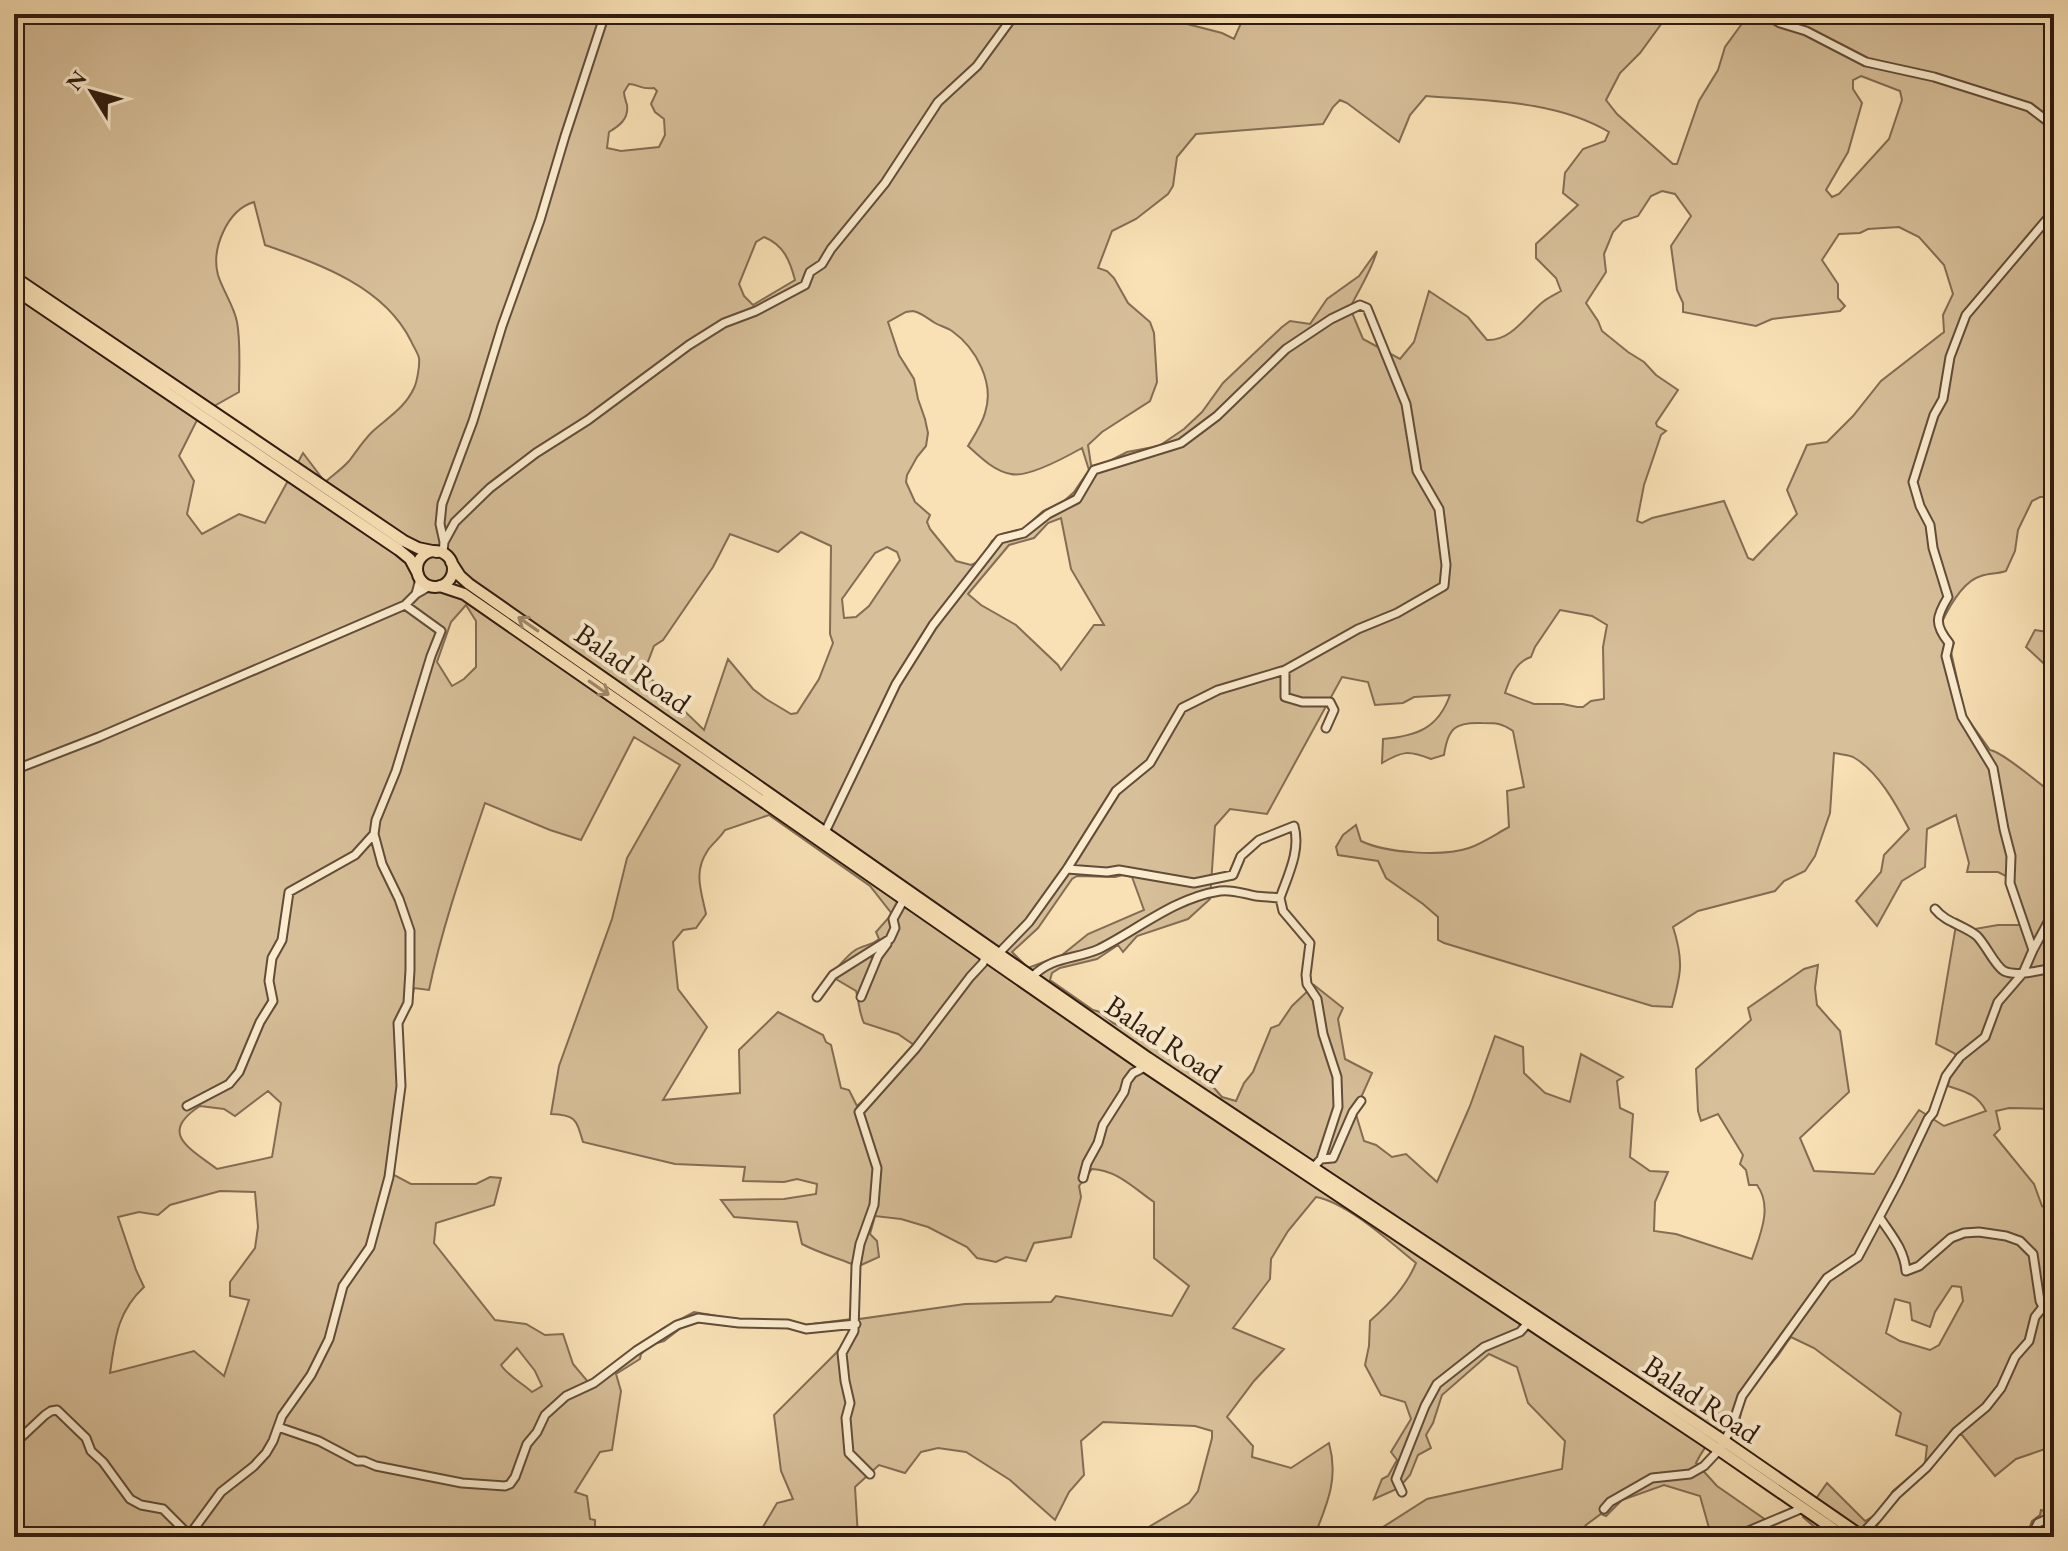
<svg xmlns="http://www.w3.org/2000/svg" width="2068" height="1551" font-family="'EB Garamond',serif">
<rect width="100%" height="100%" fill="#f9e1b5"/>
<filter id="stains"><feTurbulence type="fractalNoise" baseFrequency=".0025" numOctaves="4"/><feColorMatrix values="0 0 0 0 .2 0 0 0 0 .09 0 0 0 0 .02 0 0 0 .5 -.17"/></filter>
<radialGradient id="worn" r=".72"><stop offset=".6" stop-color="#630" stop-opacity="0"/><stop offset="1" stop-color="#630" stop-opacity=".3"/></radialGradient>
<path fill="#d7bf99" stroke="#836d54" stroke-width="2" fill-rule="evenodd" d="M14 14H1164L1168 19 1222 33 1234 39 1245 14H1681L1662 23 1640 53 1620 73 1606 100 1617 114 1673 164H1677L1699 101 1718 70 1725 47 1749 14H2054V497H2040L2032 501 2018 530 2015 551 2006 571C1997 574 1989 573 1981 576 1963 581 1948 609 1941 624L1954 643 1951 652 1965 715 1990 750C2003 752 2038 783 2051 792L2054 790V1109L2009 1108 1996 1111 2000 1129 1994 1135 2034 1184 2042 1206 2054 1213V1451L2051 1447 2016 1459 1995 1476 1962 1435H1958L1898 1496 1873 1531 1879 1537H1826L1803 1517 1827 1483 1865 1521 1877 1514 1893 1491 1925 1464 1927 1446 1896 1435 1901 1413 1814 1348 1791 1337C1785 1344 1782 1351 1776 1358 1762 1376 1741 1393 1740 1418 1720 1427 1706 1443 1696 1463L1717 1486 1766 1520 1767 1529 1747 1537H1696L1709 1528 1700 1496 1664 1485 1622 1500 1606 1516 1601 1514 1586 1525 1580 1533 1582 1537H1379L1383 1527 1427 1499 1562 1469 1565 1441 1528 1403 1517 1367 1489 1354 1442 1395 1433 1423 1426 1435 1431 1448 1418 1455 1410 1475 1399 1488 1374 1499 1382 1479 1388 1476 1397 1460 1391 1452 1411 1419 1405 1402 1381 1395 1365 1365 1369 1346 1370 1321C1389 1304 1406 1287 1416 1263 1391 1243 1348 1203 1316 1197L1288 1231 1271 1259 1270 1279 1233 1328 1284 1349 1254 1381 1227 1417 1253 1446 1252 1457 1291 1468 1329 1443C1339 1479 1327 1504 1314 1537H1140L1142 1531 1189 1503 1198 1491 1212 1438V1431L1195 1426 1103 1422 1081 1441 1084 1475 1069 1492 1055 1520 1010 1480 966 1452 938 1448 921 1452 905 1473 879 1465 855 1487 858 1537H766L760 1532 777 1503 793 1499 781 1471 774 1415 836 1353 842 1346 851 1327 807 1332 785 1327H737L700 1322 686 1324 664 1341 650 1345 641 1354 640 1359 616 1374 621 1391 612 1450 600 1452 575 1492 587 1496 590 1519 595 1520V1537H14ZM1861 76 1900 91 1902 100 1889 139 1839 194 1832 197 1826 190 1848 152 1862 103 1853 89V80ZM629 84C638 84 641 90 654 88L657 91 651 104 655 112 664 119 665 135 659 147 621 151 607 148 609 132C619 126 629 119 627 105 626 101 624 97 624 92ZM1426 96C1487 101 1555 100 1609 132L1605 141 1583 149 1565 173 1563 193 1578 205 1536 244V258L1556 278 1561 291C1556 294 1549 297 1544 301 1526 315 1512 341 1487 340L1468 317 1429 291 1414 342 1400 359 1363 339 1350 308C1359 289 1371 272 1377 251L1359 276 1327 299 1310 324 1290 321 1282 327 1223 383 1202 412 1184 429 1159 446 1127 452 1096 468 1091 465 1088 445 1102 432 1150 401 1157 382 1154 333 1150 322 1128 303 1114 278 1107 271 1098 268 1112 231 1136 219 1168 194 1173 186 1177 157 1196 134 1323 124 1333 107 1340 100 1347 103 1399 142 1410 115ZM1662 191 1675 194 1691 216 1671 246 1677 290 1683 303V312L1756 326 1772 319 1840 311 1845 306 1838 298V284L1822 260 1839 234 1860 233 1868 229 1899 227 1919 237 1944 265 1953 294 1943 315 1944 332 1881 381 1853 416 1827 442 1807 445 1787 490 1797 514 1753 560 1748 558 1724 501 1652 518 1642 523 1637 521 1644 485 1661 435 1666 431 1657 426 1656 423 1678 390 1656 375 1644 362 1628 352 1602 331 1598 321 1586 303 1606 272 1604 254 1613 232 1623 221 1638 216 1651 196ZM254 202 265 245C319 264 384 286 411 341 413 346 418 353 419 358 420 365 417 382 414 388 405 408 387 418 372 432 363 441 356 452 349 461 342 469 333 475 325 482L303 453 265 523 239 514 202 534 187 514 194 481 179 456 196 422 209 409 239 392C239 371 241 343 237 322 234 306 223 291 218 275 211 249 227 210 254 202ZM764 237C784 245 790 261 795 280L753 305 744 296 739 284 756 242ZM913 311C922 313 927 318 935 323 940 326 946 327 952 331 976 348 995 383 985 413 982 424 974 436 968 446 980 457 994 471 1011 474 1028 478 1066 457 1082 448L1089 470 1074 492 1062 503 1043 511 1023 529 1002 534 992 541 980 561 971 565 956 561 930 529 927 522 930 515 915 502 906 482 907 475 917 457 926 446 928 433 925 419 918 399 914 379 899 355 888 322 906 312ZM1061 518 1071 569 1104 625H1094L1061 670 1058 665 1016 625 981 605 968 594 1009 545 1034 538 1048 523ZM801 532 831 546 830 634 833 643 819 679 797 713 791 714 766 699 753 689 728 659 704 730 644 672 654 646 663 640 713 567 730 534 778 552ZM887 547 897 552 900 560 869 606 856 617 844 618 842 599 875 553ZM466 605 476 621V667L464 679 452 686 437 662 451 622ZM1560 610 1592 616 1607 625 1603 647 1604 699 1591 701 1583 707H1577L1563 704H1534L1505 693C1510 678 1515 662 1531 657L1535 647ZM1342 677 1368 682 1375 705 1403 703 1414 697 1450 695C1438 729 1416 736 1383 739L1382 763C1403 751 1408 750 1431 759L1444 755C1448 728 1455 722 1482 723 1497 723 1501 723 1513 731L1524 787 1507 791 1509 827C1496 834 1483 843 1469 848 1442 857 1386 853 1361 841L1356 825 1343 835 1336 847 1338 855 1378 861 1386 878 1423 904 1438 917V940L1444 943 1652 1006 1672 1007C1681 974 1684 961 1673 927L1698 911 1775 891 1784 881 1805 871 1815 856 1830 813 1834 753C1840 754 1848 755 1853 757 1878 771 1896 804 1909 829L1884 855 1881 872 1856 901 1877 926 1902 881 1925 867 1927 829 1956 815 1969 863 1967 872H1998L2008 877 2007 887 2021 925H1998L1975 929 1957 919 1936 1044 1954 1053 1962 1062 1950 1076 1948 1086C1966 1092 1977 1094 1986 1111L1944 1126 1919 1110 1874 1174 1814 1171 1800 1138 1849 1092 1840 1031 1817 1005 1815 988 1818 965 1804 969 1748 1008 1751 1020 1696 1069 1698 1111 1701 1121 1718 1114 1743 1155 1740 1164 1746 1170 1749 1185H1757C1773 1207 1760 1235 1752 1259L1676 1234 1654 1231 1655 1202 1668 1172 1650 1171 1630 1157 1633 1114 1620 1108 1617 1081 1623 1077 1581 1054 1570 1102 1545 1093 1524 1073 1523 1047 1495 1036 1470 1106 1437 1182 1406 1154 1392 1157 1376 1145 1364 1141 1355 1111 1372 1073 1345 1059 1338 1019 1343 1008 1314 985 1292 1006 1279 1025 1271 1028 1253 1072 1244 1083 1236 1101 1222 1097 1209 1082 1159 1046 1113 1023 1100 1012 1093 1010 1050 980 1052 973 1060 968 1097 959 1118 945 1123 952 1137 936 1188 919 1210 899 1215 826 1230 809 1267 814ZM634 737 680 765 627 858 612 919 559 1066 551 1114C576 1115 576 1119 583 1142L675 1164 745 1167 743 1181 784 1182 797 1179 817 1184 816 1194 784 1199 721 1200 734 1217 797 1222 802 1244C819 1253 835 1257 852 1264V1319L804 1325 776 1321 735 1319 694 1312 662 1329 588 1382 573 1364 563 1334 545 1335 526 1324 495 1320 434 1243 436 1223 494 1205 501 1178 490 1177 476 1184H411L392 1174 401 1106 404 1097 401 1025 411 1006 414 988 429 990C442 927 464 865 485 803L550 830 581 840ZM769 815 870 886 892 914 876 932 879 939C871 946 862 945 854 951 847 955 838 969 829 975L856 991C859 1001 859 1013 864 1023L898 1034 914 1045 884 1081 857 1106 849 1090 841 1088 831 1045 826 1042 823 1035 778 1012 739 1050 740 1093 663 1100 707 1027 678 989 673 942 683 930 696 928 706 914C701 890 693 872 708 850 713 843 720 838 725 830ZM1123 875 1132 877 1144 910 1088 934 1062 955 1028 968 1012 952 1038 928 1072 879 1077 876 1115 877ZM268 1091 281 1103 272 1157 217 1169C189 1148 158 1133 200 1106L224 1109 235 1116ZM1092 1169C1117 1170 1135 1189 1154 1202V1258L1189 1286 1172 1316 1056 1296 1051 1302 965 1304 859 1319V1266L879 1257 877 1241 870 1234 875 1216 901 1219 928 1227 967 1247 977 1258 996 1262 1006 1257 1026 1261 1034 1243 1071 1237 1081 1197 1079 1186ZM220 1191 255 1192 258 1227 255 1248 230 1282V1296L249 1300 224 1376 194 1351 110 1373C115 1339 117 1312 144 1287L136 1270 118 1217 139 1212 158 1215 170 1205ZM1952 1286 1961 1287 1963 1301 1939 1345 1930 1350 1900 1341 1886 1333 1895 1299 1910 1303 1912 1320 1930 1327 1935 1312ZM517 1348 535 1371 542 1386 532 1392C522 1383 508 1376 501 1365Z
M2035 630 2054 633V673L2026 647Z
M2041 1510 2049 1512 2054 1537H2026L2032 1521 2040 1515Z"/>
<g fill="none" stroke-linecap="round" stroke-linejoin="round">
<defs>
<path id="minor" d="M1765 14 1780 23 1806 31 1866 62 1934 77 2029 107 2054 126
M444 542 455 522 490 488 536 453 588 420 689 345 724 323 756 311 805 285 810 272 822 264 831 249 885 183 938 102 977 66 1015 14
M443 553 444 542 440 524 442 504 473 421 502 326 540 220 565 136 605 14
M420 579 416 594 430 586
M1285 670V697L1302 702H1330L1334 710 1326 728
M14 770 99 737 405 605 416 594
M825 832 896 684 933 625 1000 539 1024 533 1048 514 1077 499 1094 470 1181 443 1217 416 1286 349 1331 319 1360 305 1367 308 1406 404 1417 471 1439 509 1446 565 1444 586 1397 613 1358 629 1285 670 1218 690 1182 708 1150 763 1116 791 1067 869 1029 922 999 953
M1067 869 1107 872 1119 870 1194 883 1233 875 1241 856 1259 840 1294 826C1301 850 1288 875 1280 898
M1935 909C1946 923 1964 925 1977 936 1986 945 1995 966 2004 971 2017 977 2040 970 2054 968
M2033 950 2054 911
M1032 977C1052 956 1074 960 1099 949 1139 929 1174 898 1220 891 1232 889 1244 894 1256 896 1264 897 1272 897 1280 898L1283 911 1310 943 1306 975 1307 984 1317 999 1323 1034 1337 1077 1338 1107 1321 1159
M817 997 833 975 890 939 895 928 893 919 904 899
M861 997 878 956 887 944
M187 1106 229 1084 239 1072 260 1022 273 1001 269 981 272 958 282 940 289 892 355 855 374 834
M1310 1171 1321 1159 1333 1158 1353 1112 1361 1101
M1083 1178 1087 1163 1098 1143 1103 1125 1124 1092 1127 1081 1133 1073 1141 1069 1144 1066
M1880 1218C1892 1236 1904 1249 1906 1271L1919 1266 1951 1238 1964 1233 1979 1232 2006 1236 2020 1241 2033 1254 2040 1301 2043 1307 2054 1310
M278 1427 319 1441 357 1461H364L376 1466 462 1483 505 1486 510 1484 515 1477 527 1444 537 1432 545 1415 566 1396 594 1383 636 1351 677 1325 698 1318 739 1323 788 1324 806 1329 856 1324
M14 1444 45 1415 51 1411 57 1410 86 1438 91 1451 103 1462 130 1499 141 1505 163 1509 189 1535
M870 1474 849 1453 846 1418 850 1403 845 1381 842 1353 854 1331 856 1266 860 1244 874 1205 877 1168 859 1112 916 1048 970 977 983 963 986 956
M1402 1492 1396 1479 1425 1406 1437 1384 1484 1347 1520 1332 1528 1323
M1604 1509 1610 1502 1652 1478 1690 1474 1704 1466 1719 1450 1731 1429 1742 1396 1827 1278 1858 1257 1899 1180 1928 1119 1933 1113 1946 1076 1960 1057 1985 1037 1998 1002 2023 973 2033 950 2010 883 2011 856 2004 829 1993 768 1962 717 1946 656 1949 643C1934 624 1936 617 1948 597L1933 548 1930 525 1920 506 1913 482 1934 415 1943 399 1950 357 1966 315 2054 211
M1861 1535 1878 1517 1896 1495 1926 1468 1956 1432 1986 1407 2001 1388 2015 1357 2029 1341 2035 1317 2043 1307
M188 1537 221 1492 254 1466 266 1453 273 1441 282 1416 311 1375 329 1339 343 1286 370 1247 389 1177 401 1086 398 1023 408 1003 410 970V931L399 899 382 864 374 834 376 820 396 771 431 656 441 631 405 605
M1734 1537 1803 1508
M1817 1537 1827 1523
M2031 1537 2038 1523 2054 1516"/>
<path id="highway" d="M14 277 404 541 418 548 437 552
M14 289 399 550 410 559 418 574
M417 569a18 18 0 1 1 36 0a18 18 0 1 1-36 0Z
M451 562 460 576 469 584 1148 1058 1724 1441 1863 1537
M440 586 464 594 1144 1066 1719 1450 1845 1537"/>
</defs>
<use href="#minor" stroke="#624c39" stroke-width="11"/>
<use href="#highway" stroke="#2f1b10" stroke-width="14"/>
<use href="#minor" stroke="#fbeccf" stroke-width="7"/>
<use href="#highway" stroke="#f9e1b5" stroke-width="10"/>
</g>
<defs><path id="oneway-shaft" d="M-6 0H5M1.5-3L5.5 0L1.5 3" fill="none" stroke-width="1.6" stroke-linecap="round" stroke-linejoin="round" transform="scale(2)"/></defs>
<g stroke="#9e886b">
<use href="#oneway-shaft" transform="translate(528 624) rotate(-145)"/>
<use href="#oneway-shaft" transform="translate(599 688) rotate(35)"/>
</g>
<g text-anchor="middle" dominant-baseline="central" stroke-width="8" stroke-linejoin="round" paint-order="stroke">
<g font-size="30" fill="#2f1b10" stroke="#fbeccf">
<text transform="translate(633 668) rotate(35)">Balad Road</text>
<text transform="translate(1164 1039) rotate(34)">Balad Road</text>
<text transform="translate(1702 1399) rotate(34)">Balad Road</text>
</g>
</g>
<rect width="2068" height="1551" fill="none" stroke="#f9e1b5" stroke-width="48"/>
<rect x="16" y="16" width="2036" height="1519" fill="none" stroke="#2f1b10" stroke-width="4"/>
<rect x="24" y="24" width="2020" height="1503" fill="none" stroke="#2f1b10" stroke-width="2"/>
<g transform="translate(92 92) rotate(307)" stroke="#fbeccf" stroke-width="6" paint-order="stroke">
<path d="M0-6L14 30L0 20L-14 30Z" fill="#2f1b10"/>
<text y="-12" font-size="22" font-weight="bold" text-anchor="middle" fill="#2f1b10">N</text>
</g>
<rect width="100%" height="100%" filter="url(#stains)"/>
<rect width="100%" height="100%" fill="url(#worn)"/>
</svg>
